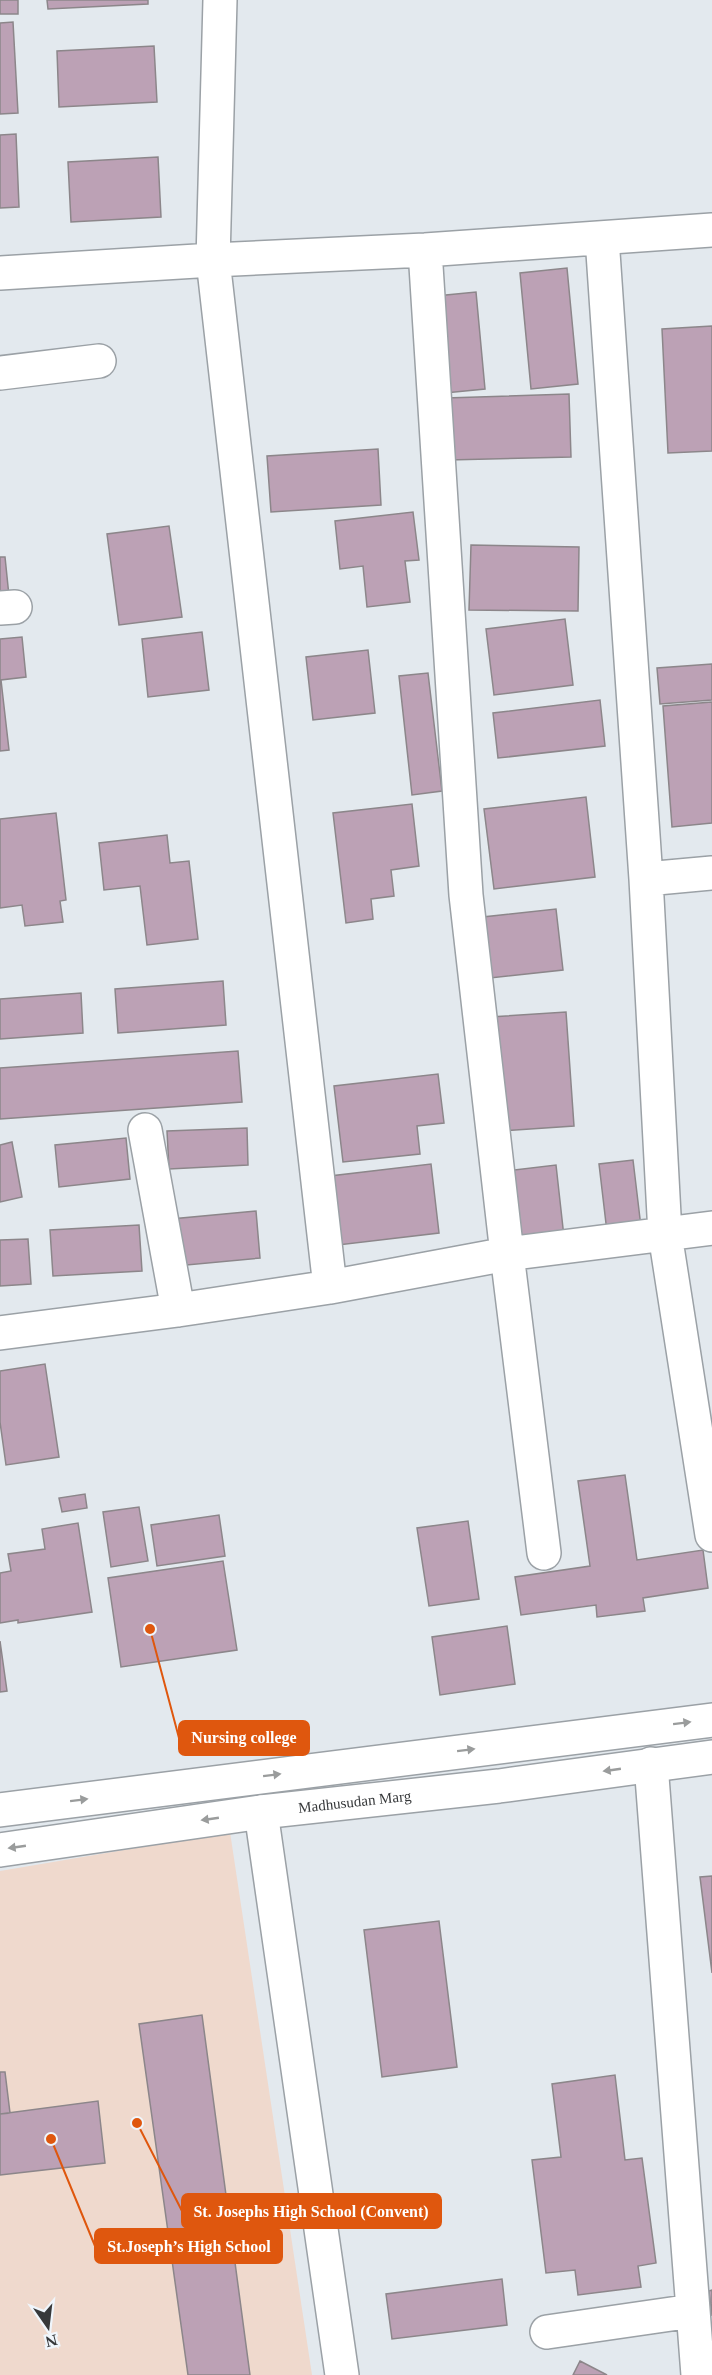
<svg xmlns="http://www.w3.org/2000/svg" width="712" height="2375" font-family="'Times New Roman',serif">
<rect width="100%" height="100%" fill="#e3e9ee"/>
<path fill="#efd9cd" d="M230 1832 312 2375H0V1871Z"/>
<path fill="#bca1b5" stroke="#8c868a" stroke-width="1.5" d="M0 0H18V14H0Z
M47 0H148V4L48 9Z
M13 22 18 113 0 114V23Z
M154 46 157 102 59 107 57 51Z
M16 134 19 207 0 208V135Z
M158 157 161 217 71 222 68 162Z
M567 268 578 384 531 389 520 273Z
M476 292 485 389 445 393 436 296Z
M712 326V451L668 453 662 329Z
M569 394 571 457 448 460 446 398Z
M378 449 381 505 271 512 267 456Z
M413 512 419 560 405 561 410 602 367 607 363 566 340 569 335 521Z
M169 526 182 617 119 625 107 534Z
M471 545 579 547 578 611 469 610Z
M0 557H5L9 596 0 597Z
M565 619 573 685 494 695 486 629Z
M202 632 209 690 148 697 142 639Z
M22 637 26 677 1 680 9 750 0 751V639Z
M368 650 375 713 313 720 306 657Z
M712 664V700L660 704 657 668Z
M428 673 442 791 412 795 399 676Z
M600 700 605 746 498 758 493 713Z
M712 702V823L672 827 663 706Z
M586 797 595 877 494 889 484 809Z
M412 804 419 866 391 870 394 896 371 899 373 919 346 923 333 813Z
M56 813 66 900 60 901 63 922 25 926 22 905 0 908V819Z
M167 835 170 863 189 861 198 939 147 945 140 886 104 890 99 843Z
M556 909 563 970 490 978 483 917Z
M223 981 226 1025 118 1033 115 989Z
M81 993 83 1033 0 1039V999Z
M566 1012 574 1126 499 1131 490 1017Z
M238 1051 242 1102 0 1119V1068Z
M438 1074 444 1123 417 1126 420 1154 343 1162 334 1086Z
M247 1128 248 1165 169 1169 167 1131Z
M126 1138 130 1179 59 1187 55 1145Z
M12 1142 22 1197 0 1202V1145Z
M633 1160 641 1227 607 1232 599 1164Z
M431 1164 439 1233 338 1245 330 1176Z
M556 1165 564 1237 514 1242 506 1171Z
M256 1211 260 1258 176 1266 171 1219Z
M139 1225 142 1271 53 1276 50 1230Z
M28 1239 31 1284 0 1286V1240Z
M45 1364 59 1457 6 1465 0 1422V1371Z
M625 1475 637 1560 703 1550 708 1588 643 1598 645 1611 597 1617 596 1605 521 1615 515 1577 590 1566 578 1481Z
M85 1494 87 1508 62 1512 59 1498Z
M139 1507 148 1561 111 1567 103 1512Z
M219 1515 225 1556 157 1566 151 1525Z
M468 1521 479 1599 429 1606 417 1528Z
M78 1523 92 1612 18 1623V1620L0 1623V1573L11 1571 8 1554 45 1549 42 1529Z
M223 1561 237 1650 121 1667 108 1578Z
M507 1626 515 1684 440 1695 432 1637Z
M0 1641 7 1691 0 1692Z
M712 1876V1973L700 1877Z
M439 1921 457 2067 382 2077 364 1930Z
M202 2015 250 2375H188L139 2024Z
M0 2072H5L10 2113 0 2114Z
M615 2075 625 2160 642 2158 656 2263 638 2266 641 2287 578 2295 575 2270 546 2273 532 2160 561 2157 552 2084Z
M98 2101 105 2163 0 2175V2114Z
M502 2279 507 2325 392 2339 386 2294Z
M712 2290V2316L709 2291Z
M580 2361 607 2375H573Z"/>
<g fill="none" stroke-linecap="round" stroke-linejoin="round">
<defs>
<path id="minor" d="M220 0 213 260 330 1287
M602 238 646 879 665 1234 712 1535
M0 273 213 260 425 250 712 230
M0 373 99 361
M0 608 15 607
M646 879 712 873
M145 1130 178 1310
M0 1333 178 1310 330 1287 507 1254 466 895 425 250
M544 1553 507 1254 712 1228
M651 1764 698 2375
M261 1812 342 2375
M547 2332 692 2311"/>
<g id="secondary">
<path d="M0 1810 712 1720"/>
<path id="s1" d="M0 1850 261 1812 499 1786 712 1757"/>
</g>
</defs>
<use href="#minor" stroke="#9ba1a6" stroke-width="36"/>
<use href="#secondary" stroke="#9ba1a6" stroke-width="36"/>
<use href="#minor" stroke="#fff" stroke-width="33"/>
<use href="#secondary" stroke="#fff" stroke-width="33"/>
</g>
<defs><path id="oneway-solid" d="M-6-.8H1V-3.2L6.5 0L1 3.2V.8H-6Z" transform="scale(1.5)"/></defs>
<g fill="#9a9c9c">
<use href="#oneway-solid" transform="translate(682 1723) rotate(-7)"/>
<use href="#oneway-solid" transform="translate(466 1750) rotate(-7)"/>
<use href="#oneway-solid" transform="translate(612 1770) rotate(172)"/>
<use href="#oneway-solid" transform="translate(272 1775) rotate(-7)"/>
<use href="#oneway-solid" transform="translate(79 1800) rotate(-7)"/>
<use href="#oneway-solid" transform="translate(210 1819) rotate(172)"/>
<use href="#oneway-solid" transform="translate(17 1847) rotate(172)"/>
</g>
<g text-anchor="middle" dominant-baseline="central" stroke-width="6" stroke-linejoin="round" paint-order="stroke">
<g font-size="15" fill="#36383a" stroke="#f0f6fc">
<text stroke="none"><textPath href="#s1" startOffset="358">Madhusudan Marg</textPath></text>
</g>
</g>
<path fill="none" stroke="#df570e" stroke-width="2" d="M150 1629L179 1738M137 2123L182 2211M51 2139L95 2246"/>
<g fill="#df570e" stroke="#f0f6fc" stroke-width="2">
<circle cx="150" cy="1629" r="6"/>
<circle cx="137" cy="2123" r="6"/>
<circle cx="51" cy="2139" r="6"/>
</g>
<g fill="#df570e" stroke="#df570e" stroke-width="2">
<rect x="179" y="1721" width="130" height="34" rx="6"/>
<rect x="182" y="2194" width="259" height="34" rx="6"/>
<rect x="95" y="2229" width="187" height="34" rx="6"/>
</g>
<g font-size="16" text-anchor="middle" font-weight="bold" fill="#fff">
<text x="244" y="1743">Nursing college</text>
<text x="311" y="2217">St. Josephs High School (Convent)</text>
<text x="189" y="2252">St.Joseph’s High School</text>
</g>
<g transform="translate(48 2327) rotate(166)" stroke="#f0f6fc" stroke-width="4.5" paint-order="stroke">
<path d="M0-4.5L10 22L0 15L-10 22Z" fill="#36383a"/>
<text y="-9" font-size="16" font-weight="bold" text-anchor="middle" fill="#36383a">N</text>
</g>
</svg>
